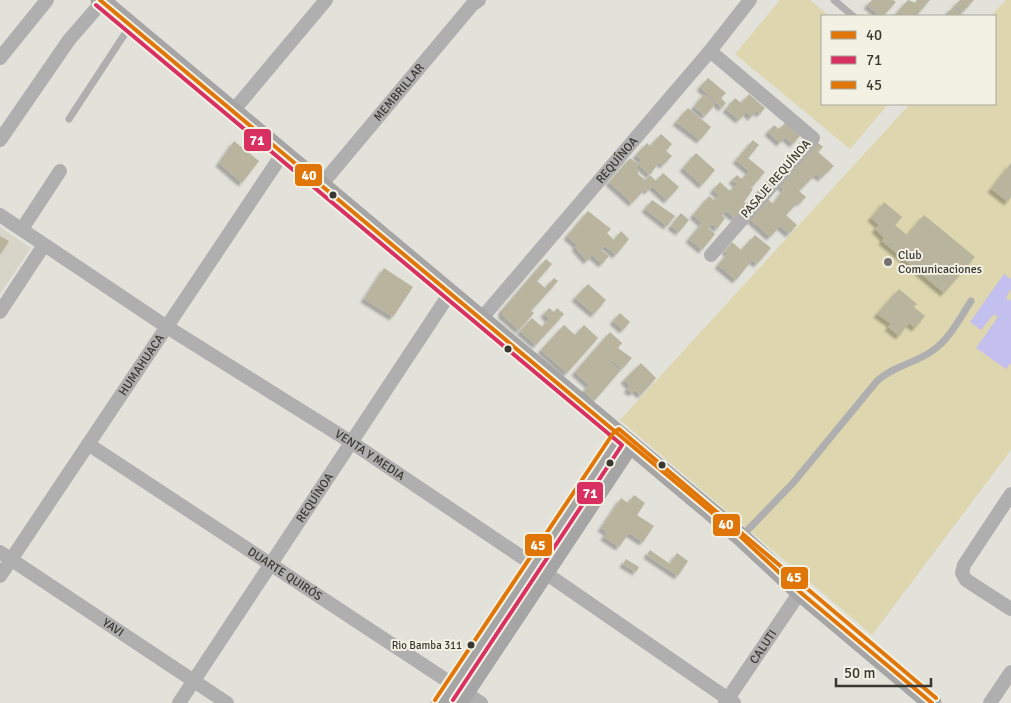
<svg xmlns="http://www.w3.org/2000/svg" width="1011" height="703" font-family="Signika,sans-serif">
<defs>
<filter id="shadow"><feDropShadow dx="-3.5" dy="3.5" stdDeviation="1" flood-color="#0004"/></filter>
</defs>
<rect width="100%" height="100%" fill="#e2e1da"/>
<path fill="#d7d5c7" d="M0 227 31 248 0 294Z"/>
<path fill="#ddd6ae" d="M780 0H810L829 16H822V104H888L850 149 735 54Z
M1006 0H1011V450L872 635 620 420 910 104H995V16H991Z"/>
<path fill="#c3bfee" d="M1004 274 1011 279V289L1006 298 1009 301 1011 299V363L1006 369 976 348 998 317 994 314 981 330 970 322Z"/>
<path fill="#b8b49d" filter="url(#shadow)" d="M872 0H893L896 2 883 16H880L867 5Z
M908 0 915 3 917 0H930L916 16H894Z
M960 0H974L963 12 955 5Z
M953 7 964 16H944Z
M708 78 726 93 721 98 726 103 722 108 700 87Z
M704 94 715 104 705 116 694 107Z
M749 94 765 108 760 114 757 111 751 117 746 112 739 120 726 109 735 98 741 103Z
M688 108 711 127 700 140 676 122Z
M785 123 800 136 793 144 785 137 780 143 768 132 774 125 779 129Z
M661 134 672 144 666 151 672 156 663 165 659 162 650 175 638 164 641 160 636 155 647 143 650 146Z
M753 140 759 145 748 158 765 172 752 187 742 179 749 171 736 160Z
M234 141 259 161 242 183 219 163Z
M817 142 823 147 818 152 834 166 821 178 816 174 799 191 806 197 800 203 798 202 786 215 797 225 789 234 780 226 770 237 750 219 768 199 773 204 784 189 779 185Z
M696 153 715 170 702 185 683 168Z
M630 158 638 164V174L645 180 650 175 656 181 663 173 679 187 667 200 652 186 648 191 645 189 632 203 609 182Z
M1011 163V197L1008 202 991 189Z
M737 175 753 189 744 202 747 204 735 218 726 211 722 215 725 218 717 229 712 224 708 228 715 234 702 250 689 239 702 223 693 215 709 196 714 200 719 195 713 190 720 182 730 191 737 184 732 180Z
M652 200 675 216 667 226 645 209Z
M884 202 902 217 895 225 907 235 924 215 975 257 944 293 882 241 884 238 875 229 879 225 871 218Z
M588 211 611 229 607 233 614 240 621 231 629 239 616 255 605 246 601 250 609 256 602 264 592 255 587 261 575 247 577 245 567 236Z
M681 213 689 220 679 232 671 226Z
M755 235 771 248 757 264 752 260 736 280 718 265 728 253 725 251 732 242 741 250Z
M0 236 9 241 0 255Z
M546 259 552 264 537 281 545 288 554 278 558 281 531 311 534 313 519 330 502 315V310Z
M384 268 413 287 393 317 364 299Z
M588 284 606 300 594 314 575 298Z
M899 289 917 304 914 307 925 316 915 328 909 323 899 336 888 327 891 324 877 314Z
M549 308 554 312 557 308 564 314 536 345 520 331 532 318 542 327 549 319 544 314Z
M620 313 630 322 623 330 613 321Z
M564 325 575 335 584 325 598 338 567 373 541 350Z
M610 332 622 343 618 348 632 358 622 369 611 360 610 362 620 371 594 401 584 391 589 385 575 372Z
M641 363 656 378 641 395 635 390 632 393 627 389 630 386 624 380Z
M634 495 645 503 637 515 654 526 643 542 629 533 619 547 604 537 607 532 601 528 621 498 628 503Z
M650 550 670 564 677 553 688 561 678 576 647 555Z
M626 559 639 567 636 572 623 564Z"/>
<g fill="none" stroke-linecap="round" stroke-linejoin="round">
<path stroke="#afafaf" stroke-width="7" d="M834 0 853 16
M69 119 130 26
M741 537 793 483 877 381C895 365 914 364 932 351 949 340 960 318 971 301"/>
<g stroke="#afafaf" stroke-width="14">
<path d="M710 51 813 138 711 255"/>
<path d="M0 58 47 0"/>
<path d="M233 111 326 0"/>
<path d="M0 140 69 40 102 2"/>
<path id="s1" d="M321 185 472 5 479 0"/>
<path id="s2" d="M0 215 167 327 351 442 544 572 734 703"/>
<path d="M22 229 60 171"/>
<path d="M0 312 44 245"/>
<path id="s3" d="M481 319 710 51 750 0"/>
<path id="s4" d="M88 444 481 703"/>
<path d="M1011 494 964 565 962 573 966 580 1011 609"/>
<path id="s5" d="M0 552 227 703"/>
<path id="s6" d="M0 576 283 153"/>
<path id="s7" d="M179 703 450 293"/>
<path id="s8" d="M725 703 800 592"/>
<path d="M990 703 1011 672"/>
</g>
<path stroke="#a5a5a5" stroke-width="19" d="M100 0 741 537 800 592 932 703
M440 703 619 435
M458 703 630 444"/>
<defs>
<path id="bus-1" d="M100 0 741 537 800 592 932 703"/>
<path id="bus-2" d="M96 5 622 445 453 700"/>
<path id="bus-3" d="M435 700 614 432 619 429 936 698"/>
</defs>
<use href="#bus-1" stroke="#f3f1e4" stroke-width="8"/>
<use href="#bus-2" stroke="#f3f1e4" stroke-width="8"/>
<use href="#bus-3" stroke="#f3f1e4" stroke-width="8"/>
<use href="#bus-1" stroke="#e17608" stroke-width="4"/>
<use href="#bus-2" stroke="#d93062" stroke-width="4"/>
<use href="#bus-3" stroke="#e17608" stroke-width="4"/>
</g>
<g fill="#383732" stroke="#f3f1e4" stroke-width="2">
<circle cx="333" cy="195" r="4.5"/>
<circle cx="508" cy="349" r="4.5"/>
<circle cx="610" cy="463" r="4.5"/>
<circle cx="662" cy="465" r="4.5"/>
<circle cx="471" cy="645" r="4.5"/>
</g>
<circle fill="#74726d" stroke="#f3f1e4" stroke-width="2" cx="888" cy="262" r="5"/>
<g text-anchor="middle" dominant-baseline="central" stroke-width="4" stroke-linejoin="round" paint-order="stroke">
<g font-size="11" fill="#383732" stroke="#f3f1e4" text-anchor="end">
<text x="462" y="645">Rio Bamba 311</text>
</g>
<g font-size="12" fill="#383732" stroke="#f3f1e4">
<text stroke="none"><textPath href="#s1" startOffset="121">MEMBRILLAR</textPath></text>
<text stroke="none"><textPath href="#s3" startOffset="209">REQUÍNOA</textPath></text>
<text transform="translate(776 179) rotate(-49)">PASAJE REQUÍNOA</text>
<text stroke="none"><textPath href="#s6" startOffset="254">HUMAHUACA</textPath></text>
<text stroke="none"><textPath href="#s2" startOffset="441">VENTA Y MEDIA</textPath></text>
<text stroke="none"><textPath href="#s7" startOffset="246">REQUÍNOA</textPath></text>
<text stroke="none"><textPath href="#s4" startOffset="236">DUARTE QUIRÓS</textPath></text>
<text stroke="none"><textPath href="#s5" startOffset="136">YAVI</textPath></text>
<text stroke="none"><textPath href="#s8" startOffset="68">CALUTI</textPath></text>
</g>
<g font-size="12" fill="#383732" stroke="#f3f1e4" text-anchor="start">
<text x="898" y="255">Club<tspan x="898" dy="14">Comunicaciones</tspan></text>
</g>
</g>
<g stroke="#f3f1e4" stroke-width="2">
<rect x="243" y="128" width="29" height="24" rx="5" fill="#d93062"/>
<rect x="294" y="163" width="29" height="24" rx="5" fill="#e17608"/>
<rect x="576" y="481" width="28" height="24" rx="5" fill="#d93062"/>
<rect x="712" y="513" width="29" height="24" rx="5" fill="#e17608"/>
<rect x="524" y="533" width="29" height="24" rx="5" fill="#e17608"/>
<rect x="780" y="566" width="29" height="24" rx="5" fill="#e17608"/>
</g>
<g font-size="14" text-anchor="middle" font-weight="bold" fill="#fff">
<text x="257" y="145">71</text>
<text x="309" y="180">40</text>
<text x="590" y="498">71</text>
<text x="726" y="529">40</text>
<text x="538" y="550">45</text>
<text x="794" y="582">45</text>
</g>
<rect x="821" y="15" width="175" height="90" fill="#f3f1e4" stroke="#a8a79d"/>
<rect x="831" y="31" width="25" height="8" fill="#e17608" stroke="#a8a79d"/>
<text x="866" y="40" font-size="15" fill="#383732">40</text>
<rect x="831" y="56" width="25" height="8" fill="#d93062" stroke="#a8a79d"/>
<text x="866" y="65" font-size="15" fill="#383732">71</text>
<rect x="831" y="81" width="25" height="8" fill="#e17608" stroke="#a8a79d"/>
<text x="866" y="90" font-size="15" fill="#383732">45</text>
<path d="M836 678v8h95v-8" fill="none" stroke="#383732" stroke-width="2.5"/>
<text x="844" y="678" font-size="15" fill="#383732" stroke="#f3f1e4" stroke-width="4" paint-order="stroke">50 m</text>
</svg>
